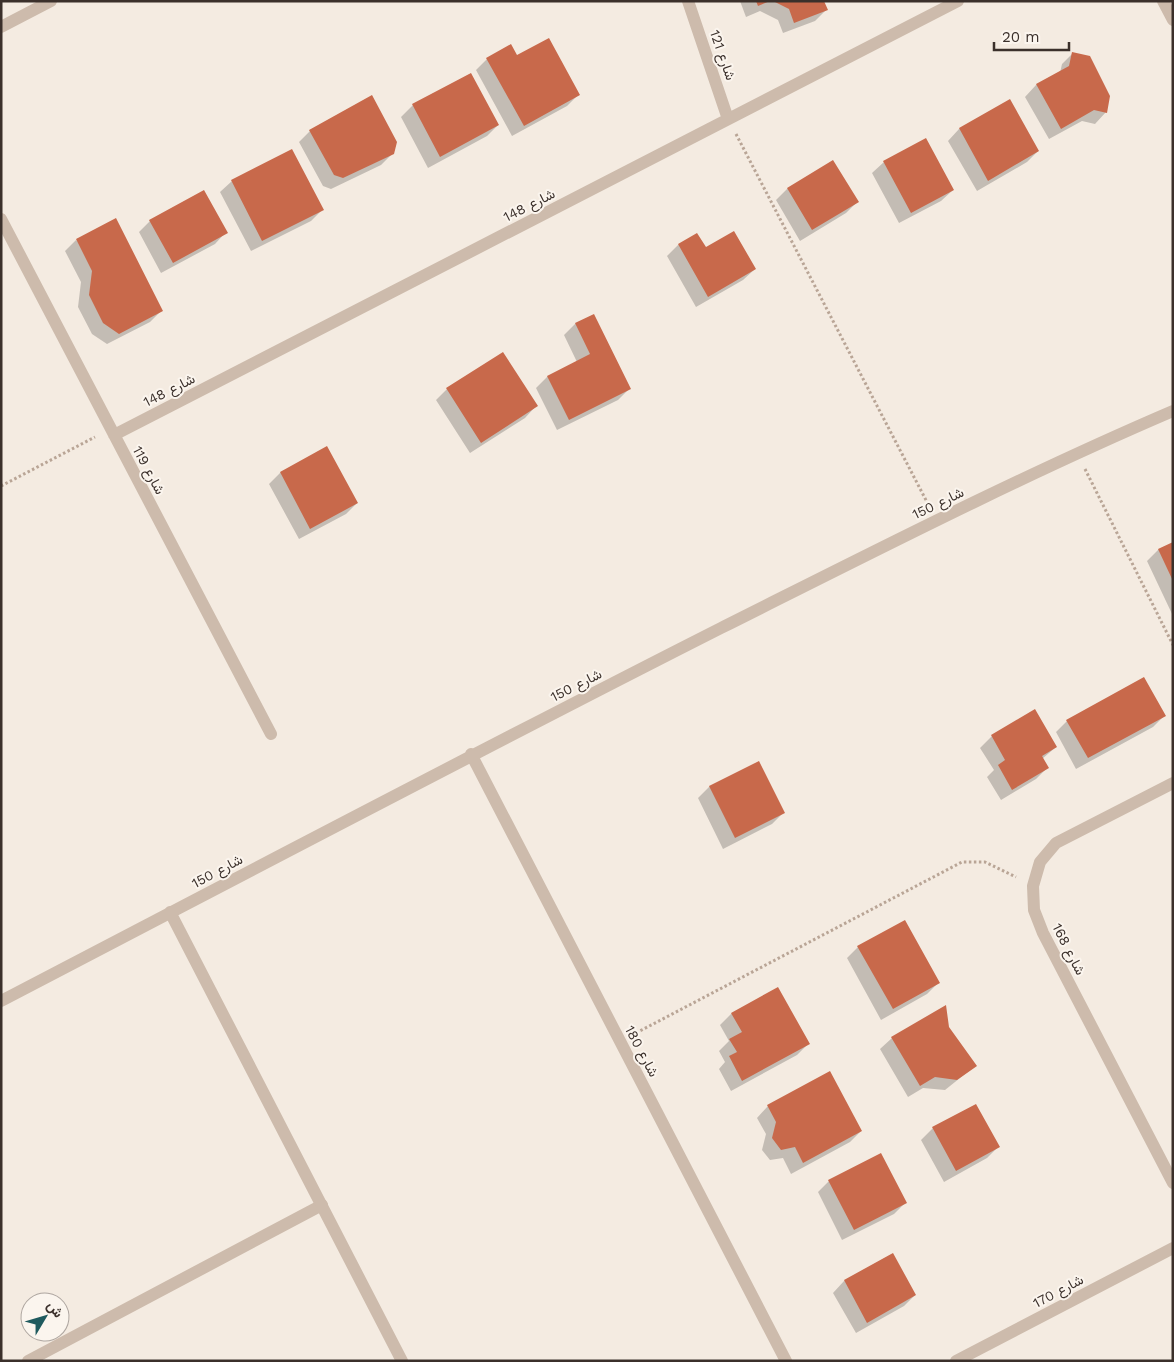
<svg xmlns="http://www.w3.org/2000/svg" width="1174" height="1362" font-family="'Work Sans',Vazirmatn,sans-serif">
<rect width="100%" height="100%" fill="#f4ebe1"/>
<path fill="#0003" d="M740 1H823L826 10 815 21 783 33 778 20 760 11 746 17Z
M1073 53 1106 112 1095 124 1082 121 1049 139 1025 97 1036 85 1060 73 1062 64Z
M516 57 578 95 567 106 512 136 476 70 487 59Z
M470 74 498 125 487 136 428 168 401 117 413 105Z
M1009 101 1038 151 1027 162 977 191 948 141 959 129Z
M310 131 393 153 381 165 331 189 323 186 299 142Z
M833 162 857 202 846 213 800 241 776 200 787 189Z
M884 162 953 190 941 201 899 223 872 173Z
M232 181 322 210 311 221 251 251 220 192Z
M150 221 226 232 215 244 161 273 139 232Z
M697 235 705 249 755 269 743 280 696 307 667 256 678 245Z
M76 240 161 311 150 322 107 344 92 334 78 307 81 282 65 251Z
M593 315 629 389 618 400 557 430 536 388 547 377 577 362 564 335 575 324Z
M447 389 536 406 525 418 470 453 436 400Z
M326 448 357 503 346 514 299 539 269 484 280 473Z
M1173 543V616L1147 561 1158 550Z
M1034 711 1056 747 1042 759 1047 768 1036 779 1001 800 987 777 994 770 980 748 992 736Z
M1164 716 1153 727 1076 769 1056 732 1067 721Z
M758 763 783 813 772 824 723 849 698 798 709 787Z
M858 947 938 983 927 994 881 1020 847 958Z
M778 989 808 1044 797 1055 731 1091 719 1069 725 1062 719 1051 729 1041 720 1025 731 1014Z
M947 1027 975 1066 945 1090 923 1088 908 1097 880 1049 892 1038Z
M975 1105 998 1147 987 1158 944 1182 921 1140 933 1128Z
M768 1106 861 1131 850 1142 791 1174 783 1158 770 1160 762 1150 766 1134 757 1118Z
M829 1181 905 1203 894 1214 842 1240 818 1192Z
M892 1254 915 1295 904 1306 856 1333 833 1293 844 1281Z"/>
<path fill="#c8694b" d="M756 1H770L758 6Z
M773 1H824L828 10 794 23 789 9Z
M549 38 580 95 524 126 486 58 511 44 517 55Z
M1072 52 1090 56 1110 96 1107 113 1094 110 1061 129 1036 84 1069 66Z
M471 73 499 125 440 157 412 104Z
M372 95 397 142 394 154 343 178 334 175 309 130Z
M1010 99 1039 151 988 181 959 128Z
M926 138 954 190 911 213 883 161Z
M292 149 324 210 262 241 231 180Z
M833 160 859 202 812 230 787 188Z
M204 190 228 233 173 263 149 220Z
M116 218 163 311 119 334 103 323 89 295 92 271 76 239Z
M734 231 756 269 708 297 678 244 697 233 706 247Z
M594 314 631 389 569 420 547 376 590 354 575 323Z
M503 352 538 406 481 443 446 388Z
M327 446 358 503 310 529 280 472Z
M1173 542V581L1158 549Z
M1144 677 1166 716 1088 758 1066 720Z
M1035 709 1057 747 1042 756 1049 768 1012 790 998 765 1005 760 991 735Z
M759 761 785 813 735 838 709 786Z
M905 920 940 983 893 1009 857 946Z
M778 987 810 1044 742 1081 729 1056 737 1052 729 1039 742 1032 731 1013Z
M946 1005 949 1027 977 1066 957 1080 935 1077 920 1086 891 1037Z
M830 1071 862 1131 803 1163 795 1147 781 1150 772 1138 776 1122 767 1105Z
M976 1104 1000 1147 956 1171 932 1127Z
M881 1153 907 1203 854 1230 828 1180Z
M893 1253 916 1295 867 1323 844 1280Z"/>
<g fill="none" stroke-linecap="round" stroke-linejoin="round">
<path stroke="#b9a596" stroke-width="3" stroke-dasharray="2.5 2.5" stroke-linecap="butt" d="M736 134 928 504
M1085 469 1173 645
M1 486 95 437
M636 1033 962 862H985L1016 877"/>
<path stroke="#cdbbac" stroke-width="12" d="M28 1361 322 1205"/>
<path stroke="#cdbbac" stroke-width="12" d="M688 1 728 119
M1163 1 1173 20
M1 27 51 1
M1 219 271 734
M114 435 958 1
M471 754 786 1361
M1173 783 1056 843 1040 862 1033 886 1034 910 1043 933 1173 1183
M170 912 402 1361
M1 1001C241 876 480 750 721 628 871 553 1019 477 1173 411
M956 1361 1173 1248"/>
</g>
<g text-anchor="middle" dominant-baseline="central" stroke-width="4" stroke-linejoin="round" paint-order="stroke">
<g font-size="14" fill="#3b302b" stroke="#fbf5ee">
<text transform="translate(723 55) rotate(71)">شارع 121</text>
<text transform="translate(529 205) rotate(-27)">شارع 148</text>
<text transform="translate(169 390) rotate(-27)">شارع 148</text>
<text transform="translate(149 470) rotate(62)">شارع 119</text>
<text transform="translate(938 503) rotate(-26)">شارع 150</text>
<text transform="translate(576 685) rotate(-27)">شارع 150</text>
<text transform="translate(217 871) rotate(-28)">شارع 150</text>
<text transform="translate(1069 949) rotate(63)">شارع 168</text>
<text transform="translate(642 1051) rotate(62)">شارع 180</text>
<text transform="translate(1058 1291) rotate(-28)">شارع 170</text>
</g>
</g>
<rect width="1174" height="1362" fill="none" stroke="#3b302b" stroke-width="5"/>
<g transform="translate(45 1317) rotate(52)"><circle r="24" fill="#fbf5ee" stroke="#aea6a0"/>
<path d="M0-4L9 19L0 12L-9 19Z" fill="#1f5a5e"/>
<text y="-8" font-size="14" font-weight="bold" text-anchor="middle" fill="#3b302b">ش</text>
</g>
<path d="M994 42v8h75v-8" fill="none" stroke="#3b302b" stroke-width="2.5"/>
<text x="1002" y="42" font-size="15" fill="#3b302b" stroke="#fbf5ee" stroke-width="4" paint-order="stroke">20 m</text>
</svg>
